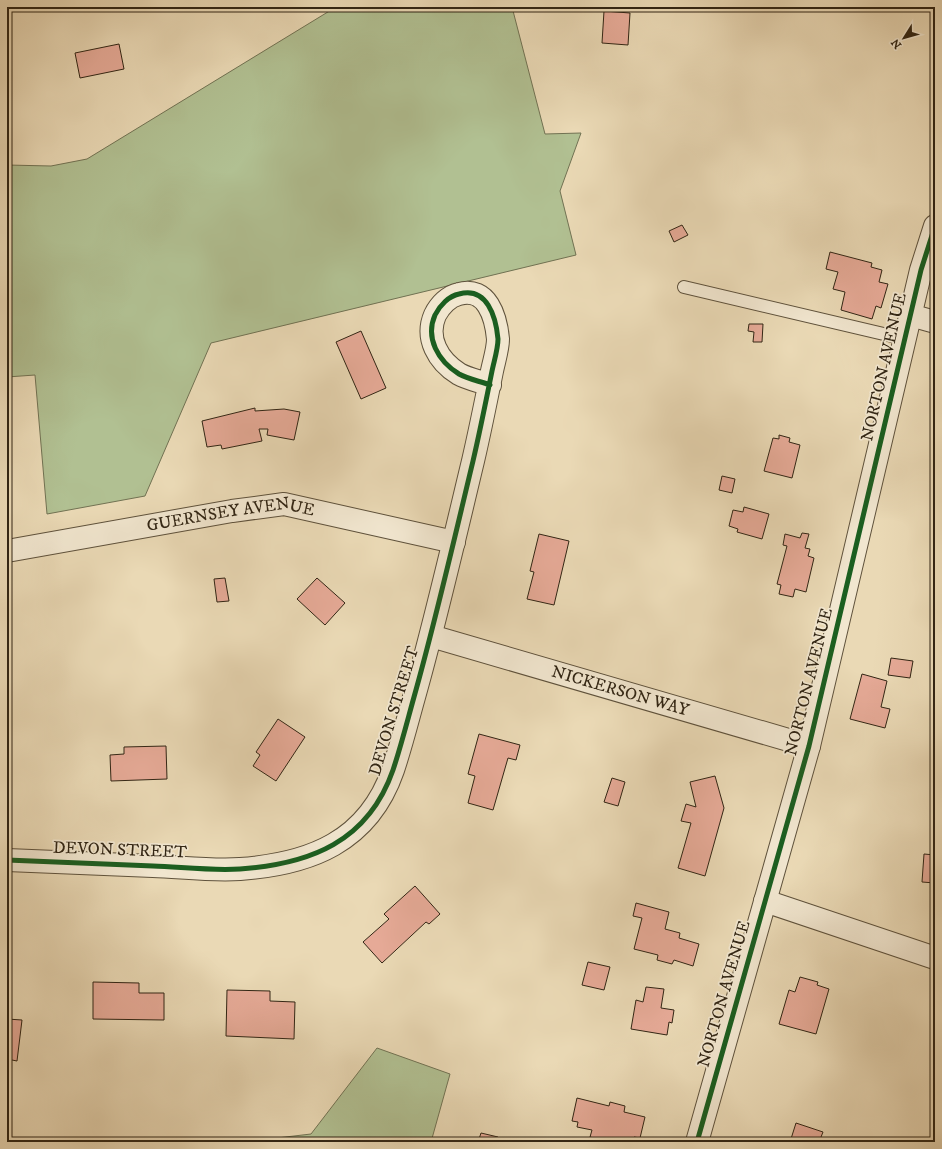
<svg xmlns="http://www.w3.org/2000/svg" width="942" height="1149" font-family="'IM FELL DW Pica',serif">
<rect width="100%" height="100%" fill="#ead9b5"/>
<filter id="stains"><feTurbulence type="fractalNoise" baseFrequency=".005" numOctaves="4"/><feColorMatrix values="0 0 0 0 .2 0 0 0 0 .09 0 0 0 0 .02 0 0 0 .5 -.17"/></filter>
<radialGradient id="worn" r=".72"><stop offset=".6" stop-color="#630" stop-opacity="0"/><stop offset="1" stop-color="#630" stop-opacity=".3"/></radialGradient>
<path fill="#b1c092" stroke="#717253" d="M336 7H512L545 134 581 133 560 191 576 255 211 343 145 496 47 514 35 375 7 377V165L51 166 87 159Z
M377 1048 450 1074 431 1142H243L311 1134Z"/>
<path fill="#e6aa97" stroke="#312514" d="M604 11 630 13 628 45 602 43Z
M119 44 124 69 80 78 75 53Z
M682 225 688 235 674 242 669 231Z
M830 252 872 263 871 267 882 270 879 282 888 284 881 308 876 306 872 319 841 310 845 292 833 289 838 272 826 269Z
M749 324H763L762 342H753L754 332 748 331Z
M361 331 386 388 361 399 336 342Z
M255 408V411L284 409 300 412 294 440 267 435 268 429H259L262 441 222 449 221 445 207 447 202 421Z
M779 435 790 438 789 442 800 445 792 478 764 471 773 438 779 439Z
M722 476 735 479 732 493 719 490Z
M744 507 769 514 762 539 737 532 738 529 729 526 733 510 743 512Z
M802 533 809 534 805 548 810 549 808 556 814 558 806 592 795 589 793 597 779 594 781 585 777 584 787 546 783 545 785 534 800 538Z
M539 534 569 541 554 605 527 599 534 572 530 571Z
M225 578 229 601 217 602 214 579Z
M317 578 345 603 325 625 297 599Z
M891 658 913 661 910 678 888 675Z
M862 674 887 681 881 707 890 709 885 728 850 719Z
M278 719 305 737 276 781 253 766 260 755 256 752Z
M479 734 520 745 516 760 508 758 493 810 468 803 475 776 468 774Z
M166 746 167 779 111 781 110 755 124 754V747Z
M715 776 724 808 705 876 678 868 691 823 681 821 686 804 696 807 690 782Z
M612 778 625 782 618 806 604 802Z
M924 854 935 855V883L922 882Z
M415 886 440 914 429 924 426 922 382 963 363 942 389 919 384 914Z
M636 903 669 912 665 929 680 933 679 938 699 944 693 966 674 960 672 964 657 960 658 955 634 949 642 918 633 916Z
M588 962 610 967 604 990 582 985Z
M800 977 818 982 817 985 829 989 816 1034 779 1024 789 990 795 992Z
M93 982 139 983V993H164V1020L93 1019Z
M646 987 664 989 661 1008 674 1010 672 1023 669 1022 667 1035 631 1029 636 1000 643 1002Z
M227 990 270 991V1001L295 1002 294 1039 226 1036Z
M7 1019 22 1020 17 1061 7 1059Z
M577 1098 609 1106 610 1102 625 1106 624 1112 645 1117 640 1138 634 1137 633 1142 613 1139V1142H609L590 1137 592 1130 577 1127 578 1122 572 1121Z
M796 1123 823 1132 819 1142H790Z
M481 1133 498 1137 497 1142H478Z"/>
<g fill="none" stroke-linecap="round" stroke-linejoin="round">
<defs>
<path id="service" d="M684 287 905 339"/>
<g id="minor">
<path d="M910 315 935 322"/>
<path id="s1" d="M7 551 232 511 284 504 454 542"/>
<path id="s2" d="M431 636 809 746"/>
<path d="M7 860C56 862 104 864 153 866 181 867 212 871 240 869 310 864 368 842 393 770 401 746 407 722 414 697 436 619 454 540 473 461 480 431 486 401 492 371 494 361 498 349 498 339 496 317 487 286 459 294 449 296 440 305 435 315 425 338 438 361 459 374 468 379 479 381 490 385"/>
<path d="M765 901 935 958"/>
<path d="M697 1142 809 746 921 270 935 226"/>
</g>
</defs>
<use href="#service" stroke="#5f523c" stroke-width="14"/>
<use href="#minor" stroke="#5f523c" stroke-width="24"/>
<use href="#service" stroke="#f1e6cf" stroke-width="12"/>
<use href="#minor" stroke="#f1e6cf" stroke-width="22"/>
<defs>
<path id="cycleway" d="M7 860C56 862 104 864 153 866 181 867 212 871 240 869 310 864 368 842 393 770 401 746 407 722 414 697 436 619 454 540 473 461 480 431 486 401 492 371 494 361 498 349 498 339 496 317 487 286 459 294 449 296 440 305 435 315 425 338 438 361 459 374 468 379 479 381 490 385
M697 1142 809 746 921 270 935 226"/>
</defs>
<use href="#cycleway" stroke="#f1e6cf" stroke-width="8"/>
<use href="#cycleway" stroke="#1b5e20" stroke-width="5"/>
</g>
<g text-anchor="middle" dominant-baseline="central" stroke-width="3.5" stroke-linejoin="round" paint-order="stroke">
<g font-size="17" fill="#312514" stroke="#f1e6cf">
<text transform="translate(884 367) rotate(-77)">NORTON AVENUE</text>
<text stroke="none"><textPath href="#s1" startOffset="227">GUERNSEY AVENUE</textPath></text>
<text transform="translate(809 682) rotate(-76)">NORTON AVENUE</text>
<text stroke="none"><textPath href="#s2" startOffset="197">NICKERSON WAY</textPath></text>
<text transform="translate(394 711) rotate(-73)">DEVON STREET</text>
<text transform="translate(120 850) rotate(2)">DEVON STREET</text>
<text transform="translate(724 994) rotate(-74)">NORTON AVENUE</text>
</g>
</g>
<rect width="942" height="1149" fill="none" stroke="#ead9b5" stroke-width="24"/>
<rect x="8" y="8" width="926" height="1133" fill="none" stroke="#312514" stroke-width="2"/>
<rect x="12" y="12" width="918" height="1125" fill="none" stroke="#312514"/>
<g transform="translate(904 38) rotate(233)" stroke="#f1e6cf" stroke-width="3" paint-order="stroke">
<path d="M0-3L7 15L0 10L-7 15Z" fill="#312514"/>
<text y="-6" font-size="11" font-weight="bold" text-anchor="middle" fill="#312514">N</text>
</g>
<rect width="100%" height="100%" filter="url(#stains)"/>
<rect width="100%" height="100%" fill="url(#worn)"/>
</svg>
